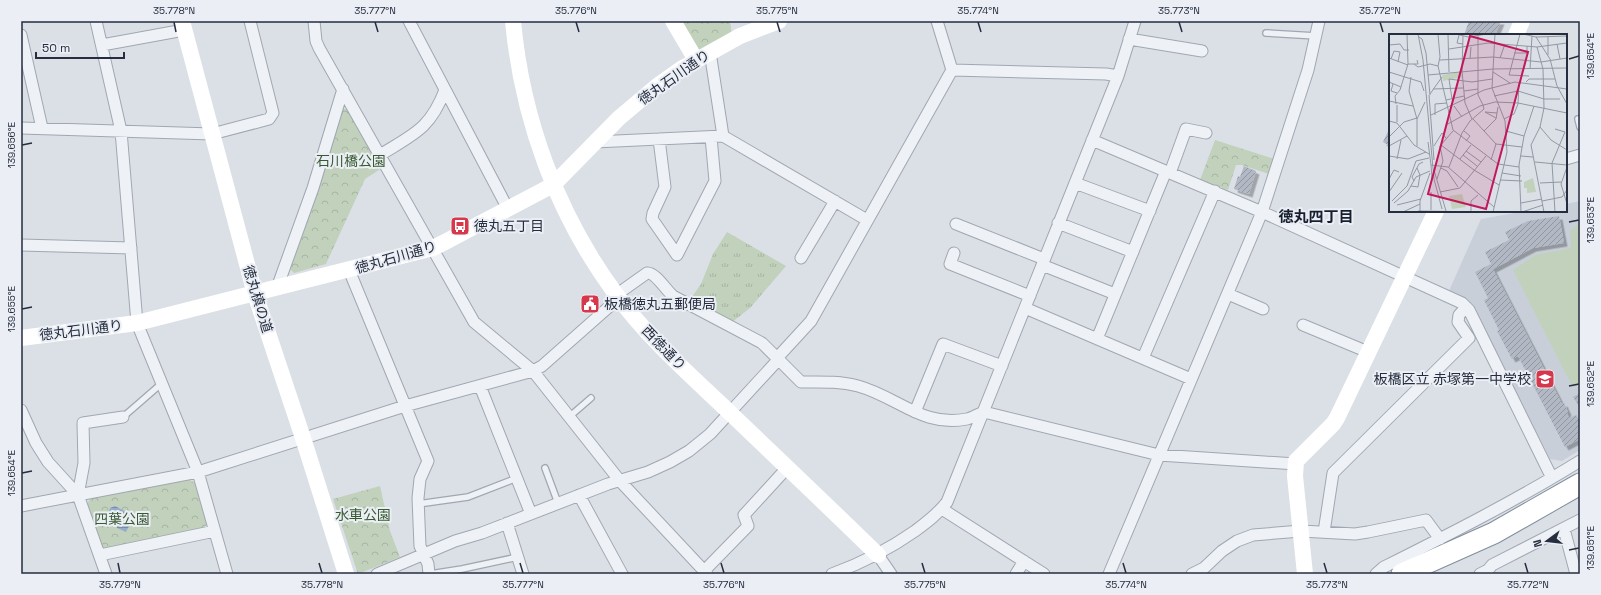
<svg xmlns="http://www.w3.org/2000/svg" width="1601" height="595" font-family="'Space Grotesk','Noto Sans JP',sans-serif">
<defs>
<pattern id="grass-tufts" width="24" height="20" patternUnits="userSpaceOnUse"><rect width="24" height="20" fill="#c1d1bc"/><path d="M3 7l-1-3M5 7V3M7 7l1-3M15 17l-1-3M17 17v-4M19 17l1-3" fill="none" stroke="#a6b4a3"/></pattern>
<pattern id="park-crowns" width="20" height="18" patternUnits="userSpaceOnUse"><rect width="20" height="18" fill="#c1d1bc"/><path d="M2 6a3 3 0 1 1 6 0M12 15a3 3 0 1 1 6 0" fill="none" stroke="#a6b4a3"/></pattern>
<pattern id="water-rules" width="6" height="5" patternUnits="userSpaceOnUse"><rect width="6" height="5" fill="#94adca"/><path d="M0 2.5h6" fill="none" stroke="#798da5"/></pattern>
<pattern id="building-hatch" width="6" height="6" patternUnits="userSpaceOnUse"><rect width="6" height="6" fill="#b2b9c4"/><path d="M-1 1l2-2M0 6l6-6M5 7l2-2" fill="none" stroke="#9197a1"/></pattern>
<filter id="shadow"><feDropShadow dx="3.5" dy="3.5" stdDeviation="0" flood-color="#0004"/></filter>
</defs>
<rect width="100%" height="100%" fill="#dbe0e7"/>
<path fill="#c9cfd9" d="M1580 201V450L1562 461 1550 459 1473 308 1448 293 1481 219 1526 211H1566V204Z"/>
<path fill="url(#grass-tufts)" d="M727 232 786 266 750 308 731 323 689 301 701 284 713 254Z"/>
<path fill="url(#park-crowns)" d="M682 21H730L732 35 698 52Z
M341 109H348L382 168 365 179 326 264 294 273 289 268Z
M1215 140 1274 159 1269 174 1242 165H1236L1228 190 1200 180Z
M190 480 195 483 207 524 203 530 109 550 103 547 87 504 91 497Z
M380 486 390 531 400 557 358 574 333 499Z"/>
<path fill="#c1d1bc" d="M1580 223V383L1573 388 1513 270 1535 255 1571 248 1570 230Z"/>
<path fill="url(#water-rules)" d="M115 506 134 516 126 532 117 528 116 522 109 518 108 515 110 508Z"/>
<path fill="url(#building-hatch)" filter="url(#shadow)" d="M1469 21H1501L1495 35H1464Z
M1390 127V146L1383 142Z
M1244 166 1256 171 1249 194 1234 189 1238 176 1240 177Z
M1559 216 1564 243 1533 248 1493 269 1562 404 1564 403 1568 412 1567 413 1569 418 1576 415 1580 421V434L1578 435 1580 439 1565 447 1518 356 1512 359 1497 331 1499 330 1484 300 1488 298 1475 272 1491 264 1485 252 1509 240 1505 232 1528 221Z
M1580 393V408L1573 397Z"/>
<g fill="none" stroke-linecap="round" stroke-linejoin="round">
<defs>
<path id="lane" d="M1266 33 1316 36
M1578 119 1580 127
M123 417 161 384
M569 417 591 398
M545 468 558 503
M418 504 468 497 517 478
M430 574 462 569 518 557"/>
<path id="street" d="M96 21 121 131 137 323 198 472 227 574
M314 21 316 41 319 48 474 322 533 371 620 481 707 574
M409 21 508 209
M21 35 42 128
M1129 39 1202 51
M102 45 184 30
M710 52 723 136
M952 70 1106 74 1118 76
M21 128 212 134 269 119 273 113 250 21
M659 139 665 187 653 213 652 219 677 255 715 181 711 137
M1092 140 1262 212 1462 303 1469 310 1552 478
M595 142 723 136 867 220
M380 155C414 134 430 129 445 90
M1566 159 1580 155
M1170 173 1186 129 1206 133
M1075 183 1150 211
M1058 223 1133 252
M956 224 1044 259
M21 245 131 248
M954 253 950 264 1030 296
M801 258 835 201
M1042 265 1115 294
M349 270 428 461 420 479 418 498 420 546 428 564 429 574
M277 288 313 188 343 89
M1228 294 1263 309
M616 295 647 273C655 272 666 290 673 296L762 343 801 382C820 382 839 381 858 386 898 397 923 428 967 419 972 418 978 414 984 412L1159 455 1296 464
M1025 308 1191 379
M1303 325 1368 352
M1097 339 1166 171
M777 358 811 321 952 70 937 21
M1143 358 1215 191
M480 386 531 514
M21 410 36 443 48 462 78 495 106 574
M915 412 943 344 1002 366
M78 495 84 463 83 423 123 417
M579 495 622 574
M21 506 198 472 405 406 533 371 542 366 619 298
M942 509 1044 574
M507 523 523 574
M1564 529 1576 574
M1324 532 1333 473 1469 338 1458 322 1459 315 1466 307
M100 555 215 531
M878 555 891 574
M704 571 748 526 744 515 787 468
M377 574 455 541 482 533 608 484 648 472 670 462 689 451 710 434 778 360
M832 574C862 563 888 550 915 531 927 522 938 514 947 502L1118 76 1135 21
M1016 574 1024 561
M1109 574 1262 212 1308 70 1319 21
M1192 574 1204 568 1222 551 1237 541 1253 535 1301 531 1355 534 1368 532 1426 520 1440 539
M1376 574 1384 567C1450 534 1517 500 1580 461
M1480 574 1488 570 1492 565 1580 520"/>
<path id="highway" d="M1402 574 1494 533 1580 484"/>
</defs>
<use href="#lane" stroke="#a1a7b1" stroke-width="8"/>
<use href="#street" stroke="#a1a7b1" stroke-width="13"/>
<use href="#highway" stroke="#828d9e" stroke-width="23"/>
<use href="#lane" stroke="#eef1f5" stroke-width="5.5"/>
<use href="#street" stroke="#eef1f5" stroke-width="11"/>
<path stroke="#fff" stroke-width="16" d="M182 21 255 294 303 438 346 574
M513 21C522 119 557 214 615 293 647 337 687 372 726 409 777 458 828 506 878 555
M673 21 696 60
M1516 35 1522 21
M21 338 137 323 433 248 445 242 553 185 619 118 657 86 681 69 740 36 779 21
M1305 574 1295 476 1296 461 1333 424 1337 418 1436 211"/>
<use href="#highway" stroke="#fff" stroke-width="21"/>
</g>
<path fill="none" stroke="#252d3e" stroke-width="1.5" d="M174 22 176 32M375 22 378 32M576 22 579 32M777 22 780 32M978 22 981 32M1179 22 1182 32M1380 22 1383 32M1569 59 1579 56M22 145 32 143M1569 222 1579 220M22 309 32 307M1569 386 1579 384M22 473 32 471M1569 550 1579 548M118 563 120 573M319 563 322 573M520 563 523 573M721 563 724 573M922 563 925 573M1123 563 1126 573M1324 563 1327 573M1525 563 1528 573"/>
<defs>
<symbol id="bus-square" viewBox="-11 -11 22 22"><rect x="-9" y="-9" width="18" height="18" rx="4" fill="#d6374b" stroke="#ebeff5"/><path d="M-5-6H5V4H4V6H2V4H-2V6H-4V4H-5ZM-3.5-4V0h7V-4ZM-3.5 1.2v1.5H-2V1.2ZM2 1.2v1.5H3.5V1.2Z" fill="#fff"/></symbol>
<symbol id="civic-square" viewBox="-11 -11 22 22"><rect x="-9" y="-9" width="18" height="18" rx="4" fill="#d6374b" stroke="#ebeff5"/><path d="M-.6-6.5H3V-4.5H.6V-3L4-1V1h2V6H-6V1h2V-1L-.6-3ZM-1.2 2.5V6h2.4V2.5Z" fill="#fff"/></symbol>
<symbol id="school-square" viewBox="-11 -11 22 22"><rect x="-9" y="-9" width="18" height="18" rx="4" fill="#d6374b" stroke="#ebeff5"/><path d="M0-5L7-2L0 1L-7-2ZM-4 1L0 2.5L4 1V4Q0 6-4 4Z" fill="#fff"/></symbol>
</defs>
<g fill-rule="evenodd">
<use href="#bus-square" x="449" y="215" width="22" height="22"/>
<use href="#civic-square" x="579" y="293" width="22" height="22"/>
<use href="#school-square" x="1534" y="368" width="22" height="22"/>
</g>
<g text-anchor="middle" dominant-baseline="central" stroke-width="4" stroke-linejoin="round" paint-order="stroke">
<g font-size="14" fill="#252d3e" stroke="#ebeff5">
<text transform="translate(674 77) rotate(-35)">徳丸石川通り</text>
<text transform="translate(396 257) rotate(-16)">徳丸石川通り</text>
<text transform="translate(258 299) rotate(73)">徳丸槙の道</text>
<text transform="translate(81 330) rotate(-7)">徳丸石川通り</text>
<text transform="translate(664 348) rotate(46)">西徳通り</text>
</g>
<g font-size="14" fill="#385a31" stroke="#ebeff5">
<text x="351" y="161">石川橋公園</text>
<text x="363" y="515">水車公園</text>
<text x="122" y="519">四葉公園</text>
</g>
<g font-size="14" fill="#252d3e" stroke="#ebeff5" text-anchor="start">
<text x="474" y="226">徳丸五丁目</text>
<text x="604" y="304">板橋徳丸五郵便局</text>
<text x="1531" y="379" text-anchor="end">板橋区立 赤塚第一中学校</text>
</g>
<g font-size="15" font-weight="bold" fill="#171e2e" stroke="#ebeff5">
<text x="1316" y="216">徳丸四丁目</text>
</g>
</g>
<g transform="translate(1389 34)">
<rect width="178" height="178" fill="#dbe0e7"/>
<path d="M72 38 73 43 54 47 53 41Z" fill="#c1d1bc"/>
<path d="M144 144 147 158 138 159V154H135V148ZM73 160 77 173 63 175 60 162Z" fill="#c1d1bc"/>
<path fill="none" stroke="#9298a3" stroke-width="1" d="M29 0 34 26 45 145 53 175M49 0 51 23 49 32 64 96 109 130 130 133M59 0 60 38M67 0 79 3 98 0M89 0V61L94 71M131 0 120 41 140 42M134 0 147 3 178 2M70 1 68 9 74 10M74 2 73 37 76 69 83 85M159 2V21M30 3 33 5 37 19 41 61M147 3 161 25 168 52 178 70M168 10 171 25M0 11 11 10 15 16H20M148 13 154 35 155 74 151 93 142 111 155 178M60 15 99 9 148 13 178 9M125 19H138V12M0 24 19 31M111 24 116 10M2 25 5 17 11 18 9 28M81 25 82 13M51 26 104 23 152 28 178 24M19 30H29L28 26M25 30 29 33 41 30 49 32M141 35 143 2M0 38 32 48 35 57M104 38 121 49M39 41 104 35 178 34M22 43 20 57 28 85V112M0 48 12 53M137 48 140 45H166M4 50 2 57 8 59M44 55 74 54M75 57 89 55M41 60 53 43M40 61 45 126M105 62 129 57 155 65H171M63 65 60 45 83 48 103 45M57 66 75 62M0 67 24 72M7 70 6 62 11 56 19 30 18 0M65 72 73 83M42 81 95 56 126 48 178 55M46 81V70L58 69M107 84 96 78 108 79M28 85 36 68M84 85 107 110 133 113M115 85 125 80 129 70 130 49M0 87 8 89 25 111 40 120M8 88V71M57 91 91 72 106 68 129 69 178 79M151 93 162 106 178 116M166 95 176 98 163 129 166 178M75 97 81 102 77 107M95 97 107 85 109 73M117 97 135 102M0 103 15 88 28 84M39 108 42 131M52 111 85 136 110 151M0 112 18 102M45 112 53 99 57 104M77 117 92 128M74 121 88 132M0 122 19 125 37 118M132 122 144 123M8 125 12 106M71 125 82 111M102 126 107 110M146 128 178 131M60 133 73 99 81 87 95 75 94 71M178 133 172 150 178 170M52 134 58 137 69 153M45 136 57 177M113 139 132 142M43 144 42 131 59 133 105 173M0 145 5 136 10 138M48 145 54 127 51 112 64 97M111 146 133 147M25 147 23 143 30 130 34 128M151 149 172 148M22 152 29 153 31 141 28 134M0 158 13 139M51 158 71 154 97 122M3 167 18 152 27 127 40 124M153 167 173 163 178 156M5 169 19 157 27 143 41 137M132 169 153 165M8 171 32 165M42 176V158M29 177 99 178M82 177V167L89 161M14 178 31 170M31 178V167L41 139M104 178 118 118 116 87 103 54 106 0M132 178 130 131 135 102 145 72M133 178 154 171"/>
<path fill="#c2185b" fill-opacity="0.15" stroke="#c2185b" stroke-width="2" d="M81 2 139 18 97 175 39 160Z"/>
<rect width="178" height="178" fill="none" stroke="#252d3e" stroke-width="2"/>
</g>
<rect width="1601" height="595" fill="none" stroke="#ebeff5" stroke-width="44"/>
<g transform="translate(1547 541) rotate(255)" stroke="#ebeff5" stroke-width="3" paint-order="stroke">
<path d="M0-3L7 15L0 10L-7 15Z" fill="#252d3e"/>
<text y="-6" font-size="11" font-weight="bold" text-anchor="middle" fill="#252d3e">N</text>
</g>
<path d="M36 52v6h88v-6" fill="none" stroke="#252d3e" stroke-width="2"/>
<text x="42" y="52" font-size="12" fill="#252d3e" stroke="#ebeff5" stroke-width="3" paint-order="stroke">50 m</text>
<rect x="22" y="22" width="1557" height="551" fill="none" stroke="#252d3e" stroke-width="1.5"/>
<g font-size="10" text-anchor="middle" fill="#252d3e">
<text x="174" y="14">35.778°N</text>
<text x="375" y="14">35.777°N</text>
<text x="576" y="14">35.776°N</text>
<text x="777" y="14">35.775°N</text>
<text x="978" y="14">35.774°N</text>
<text x="1179" y="14">35.773°N</text>
<text x="1380" y="14">35.772°N</text>
<text transform="translate(1590 56) rotate(-90)" y="4">139.654°E</text>
<text transform="translate(11 145) rotate(-90)" y="4">139.656°E</text>
<text transform="translate(1590 220) rotate(-90)" y="4">139.653°E</text>
<text transform="translate(11 309) rotate(-90)" y="4">139.655°E</text>
<text transform="translate(1590 384) rotate(-90)" y="4">139.652°E</text>
<text transform="translate(11 473) rotate(-90)" y="4">139.654°E</text>
<text transform="translate(1590 548) rotate(-90)" y="4">139.651°E</text>
<text x="120" y="588">35.779°N</text>
<text x="322" y="588">35.778°N</text>
<text x="523" y="588">35.777°N</text>
<text x="724" y="588">35.776°N</text>
<text x="925" y="588">35.775°N</text>
<text x="1126" y="588">35.774°N</text>
<text x="1327" y="588">35.773°N</text>
<text x="1528" y="588">35.772°N</text>
</g>
</svg>
